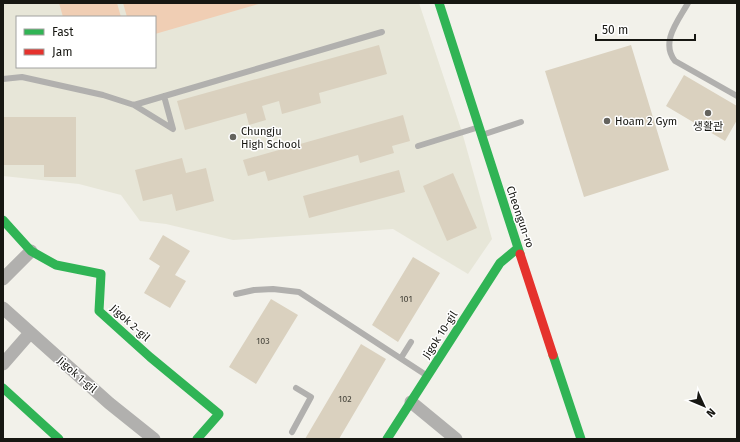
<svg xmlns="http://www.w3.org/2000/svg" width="740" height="442" font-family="'Fira Sans','Noto Sans KR',sans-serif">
<rect width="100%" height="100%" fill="#f2f1ea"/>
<path fill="#e7e6d8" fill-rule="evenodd" d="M3 3H419L462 132 492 239 468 274 393 229 233 240 166 224 140 221 121 195 79 184 3 176ZM17 17H155V67H17Z"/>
<path fill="#f0ceb4" d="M59 3H117L121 17H63Z
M123 3H262L155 34V17H127Z"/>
<path fill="#dad1bf" d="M379 45 387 74 319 93 321 103 282 114 279 101 262 106 266 120 249 125 246 113 185 130 177 101Z
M631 45 669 170 584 197 545 71Z
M684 75 737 106V120L725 141 666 106Z
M403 115 410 141 392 146 394 153 360 163 358 155 268 181 265 171 248 176 243 160Z
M3 117H76V177H44V165H3Z
M182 158 186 173 206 168 214 201 176 211 172 194 143 201 135 170Z
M399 170 405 192 309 218 303 196Z
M453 173 477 228 447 241 423 186Z
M163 235 190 251 175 275 186 281 170 308 144 293 160 266 149 259Z
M413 257 440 273 398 342 372 325Z
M271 299 298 315 256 384 229 367Z
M361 344 386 359 339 439H305Z"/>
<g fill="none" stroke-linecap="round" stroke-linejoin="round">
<path stroke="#b1b0ae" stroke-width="6" d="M688 3C678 21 660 42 675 61L737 96
M3 79 22 77 103 95 134 105 382 32
M134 105 173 129 164 96
M482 135 521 122
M418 146 476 128
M236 294 254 290 273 289 299 292 426 375
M401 358 411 342
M292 432 311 397 296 388"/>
<path stroke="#b1b0ae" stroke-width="13" d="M3 279 31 251
M3 308 109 403 154 439
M3 364 30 333
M411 402 456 439"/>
<path stroke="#30b455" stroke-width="9" d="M439 3 520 254
M3 220 31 251 56 265 101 274 99 311 150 357 219 414 197 439
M553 355 581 439
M3 388 59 439
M387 439 500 263 518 248"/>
<path stroke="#e5322d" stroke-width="9" d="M520 254 553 355"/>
</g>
<g fill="#64635e" stroke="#fff" stroke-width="1.5">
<circle cx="708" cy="113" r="4"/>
<circle cx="607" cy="121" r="4"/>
<circle cx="233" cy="137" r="4"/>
</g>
<g text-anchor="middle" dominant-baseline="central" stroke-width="3" stroke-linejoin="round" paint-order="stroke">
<g font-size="9" fill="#48463d">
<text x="406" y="299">101</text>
<text x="263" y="341">103</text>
<text x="345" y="399">102</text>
</g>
<g font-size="11" fill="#171712" stroke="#fff" text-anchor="start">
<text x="615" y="121">Hoam 2 Gym</text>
<text x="708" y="126" text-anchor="middle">생활관</text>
<text x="241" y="131">Chungju<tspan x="241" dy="13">High School</tspan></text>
</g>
<g font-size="11" fill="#171712" stroke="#fff">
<text transform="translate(520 217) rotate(71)">Cheongun-ro</text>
<text transform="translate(130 323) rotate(42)">Jigok 2-gil</text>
<text transform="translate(440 335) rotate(-57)">Jigok 10-gil</text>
<text transform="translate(77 375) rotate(41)">Jigok 1-gil</text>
</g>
</g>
<rect width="740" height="442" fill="none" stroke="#171712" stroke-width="8"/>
<rect x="16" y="16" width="140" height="52" fill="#ffffff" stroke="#a2a2a0"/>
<rect x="24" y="29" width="20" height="6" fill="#30b455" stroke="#a2a2a0"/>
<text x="52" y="36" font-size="12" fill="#171712">Fast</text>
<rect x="24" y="49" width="20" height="6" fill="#e5322d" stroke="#a2a2a0"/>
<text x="52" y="56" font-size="12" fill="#171712">Jam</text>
<g transform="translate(704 406) rotate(134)" stroke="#ffffff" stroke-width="3" paint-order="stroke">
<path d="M0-3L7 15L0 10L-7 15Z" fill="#171712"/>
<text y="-6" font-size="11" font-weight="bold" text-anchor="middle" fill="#171712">N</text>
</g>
<path d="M596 34v6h99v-6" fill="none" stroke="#171712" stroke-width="2"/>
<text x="602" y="34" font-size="12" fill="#171712" stroke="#ffffff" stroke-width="3" paint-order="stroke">50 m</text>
</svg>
